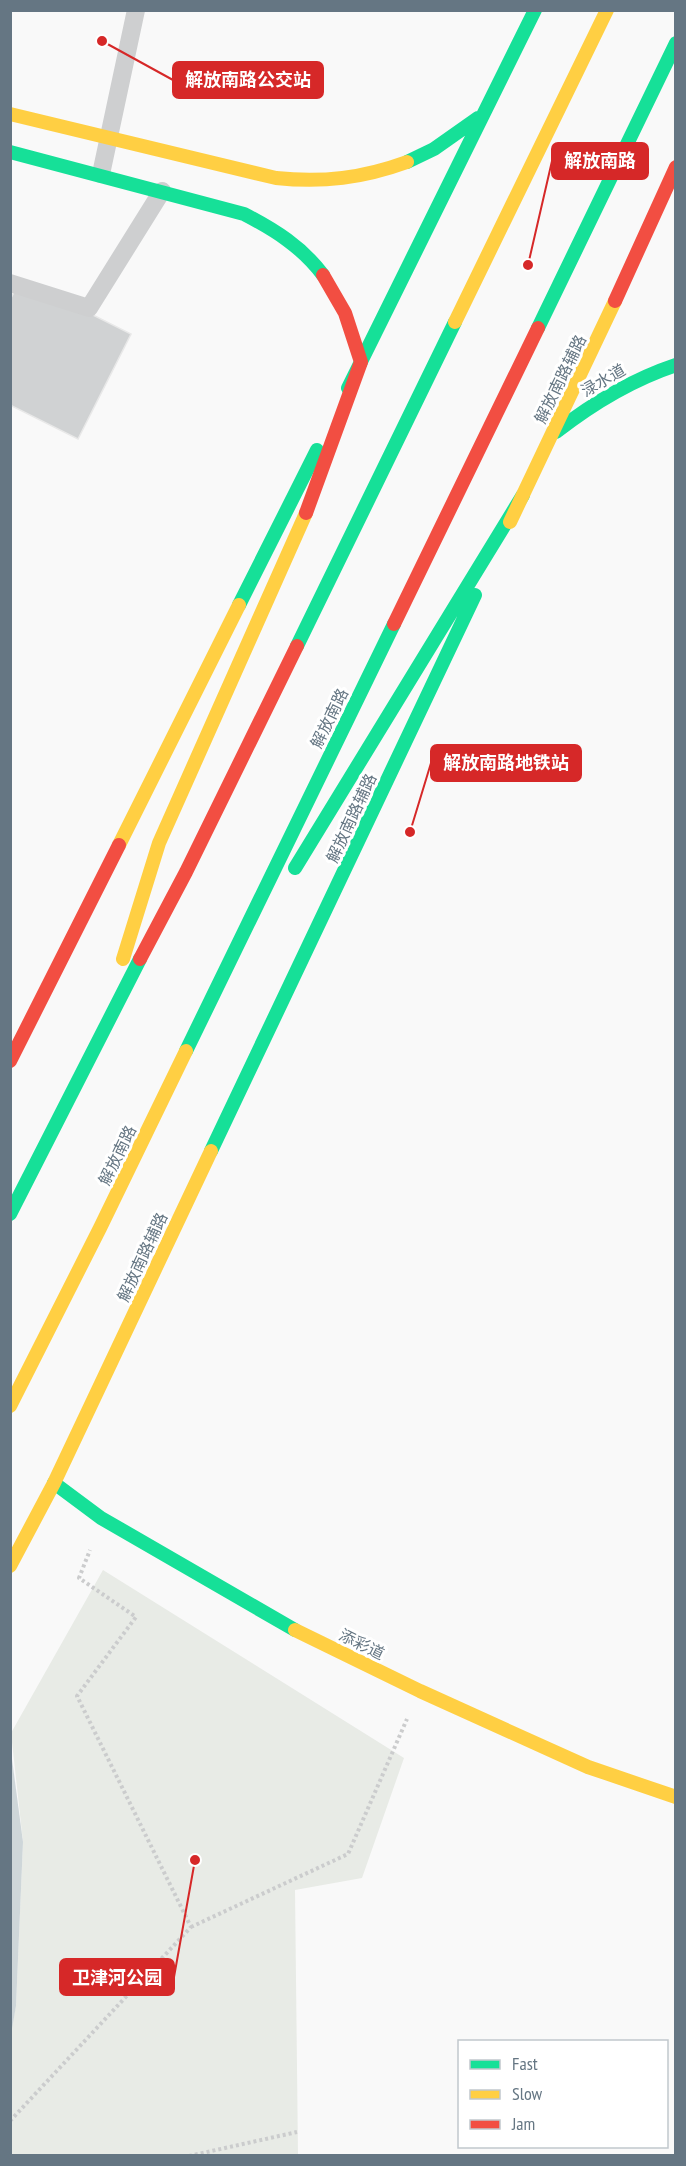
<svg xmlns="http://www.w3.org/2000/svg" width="686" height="2166" font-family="'PT Sans Narrow','Noto Sans SC',sans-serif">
<rect width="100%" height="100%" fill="#f9f9f9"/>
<path fill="#e8ebe6" d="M103 1570 404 1758 362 1878 295 1890 298 2155 11 2156 10 2034 16 2006 23 1842 11 1733Z"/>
<path fill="#ced6d9" d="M10 1744 23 1842 16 2006 11 2034Z"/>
<path fill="#d0d2d3" stroke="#e8e8e8" stroke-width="1.5" d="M21 279 131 334 78 439 10 405V300Z"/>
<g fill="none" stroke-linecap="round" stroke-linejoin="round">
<path stroke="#cbcccd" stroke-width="4" stroke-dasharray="3 3" stroke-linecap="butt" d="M191 1927 348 1854 407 1719
M10 2121 191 1927 77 1696 136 1617 79 1578 90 1550
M189 2156 297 2132"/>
<path stroke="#cecfd0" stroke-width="18" d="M101 174 136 10
M10 283 89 308 162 191"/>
<path stroke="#16e098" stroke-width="14" d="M10 152 244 214C275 230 302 247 323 275
M407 162 434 149 478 118
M538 328 676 43
M348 388 535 10
M556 432C593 403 631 380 676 365
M239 605 317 450
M297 646 455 322
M295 868 523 495
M186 1051 394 624
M211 1151 475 595
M10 1214 140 959
M54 1483 101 1518 295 1630"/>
<path stroke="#ffcf43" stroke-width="14" d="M10 114 276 178C323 183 363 178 407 162
M455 322 607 10
M510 522 615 301
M119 845 239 605
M123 959 159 843 306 513
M10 1406 100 1228 186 1051
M10 1566 54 1483 211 1151
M295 1630 420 1691 588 1767 676 1797"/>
<path stroke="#f24e42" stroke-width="14" d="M323 275 345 313 361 362
M615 301 676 167
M306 513 361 362
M394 624 538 328
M140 959 186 872 297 646
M10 1061 119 845"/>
</g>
<g text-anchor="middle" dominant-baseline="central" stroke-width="6" stroke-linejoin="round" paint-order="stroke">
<g font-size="16" fill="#657683" stroke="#fff">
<text transform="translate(560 379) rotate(-64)">解放南路辅路</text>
<text transform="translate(603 380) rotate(-30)">渌水道</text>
<text transform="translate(329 718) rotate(-64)">解放南路</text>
<text transform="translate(351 818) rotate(-65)">解放南路辅路</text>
<text transform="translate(117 1155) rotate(-64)">解放南路</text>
<text transform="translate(142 1257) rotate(-65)">解放南路辅路</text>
<text transform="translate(362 1644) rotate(26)">添彩道</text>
</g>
</g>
<path fill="none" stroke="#d62828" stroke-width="2" d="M102 41L173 80M528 265L552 161M410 832L431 763M195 1860L174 1977"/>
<g fill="#d62828" stroke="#fff" stroke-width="2">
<circle cx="102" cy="41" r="6"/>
<circle cx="528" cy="265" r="6"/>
<circle cx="410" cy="832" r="6"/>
<circle cx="195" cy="1860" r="6"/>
</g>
<g fill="#d62828" stroke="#d62828" stroke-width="2">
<rect x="173" y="62" width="150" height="36" rx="6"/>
<rect x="552" y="143" width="96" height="36" rx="6"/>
<rect x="431" y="745" width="150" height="36" rx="6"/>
<rect x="60" y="1959" width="114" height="36" rx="6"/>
</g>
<g font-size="18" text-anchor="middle" font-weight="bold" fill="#fff">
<text x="248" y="86">解放南路公交站</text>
<text x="600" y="167">解放南路</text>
<text x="506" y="769">解放南路地铁站</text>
<text x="117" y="1984">卫津河公园</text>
</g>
<rect width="686" height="2166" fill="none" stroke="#657683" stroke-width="24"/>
<rect x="458" y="2040" width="210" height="108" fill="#ffffff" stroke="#c1c8cd" stroke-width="1.5"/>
<rect x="470" y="2060" width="30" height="9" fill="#16e098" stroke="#c1c8cd" stroke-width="1.5"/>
<text x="512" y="2070" font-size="18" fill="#657683">Fast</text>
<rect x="470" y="2090" width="30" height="9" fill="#ffcf43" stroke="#c1c8cd" stroke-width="1.5"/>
<text x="512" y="2100" font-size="18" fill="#657683">Slow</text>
<rect x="470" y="2120" width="30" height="9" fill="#f24e42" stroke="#c1c8cd" stroke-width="1.5"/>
<text x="512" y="2130" font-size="18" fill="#657683">Jam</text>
</svg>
